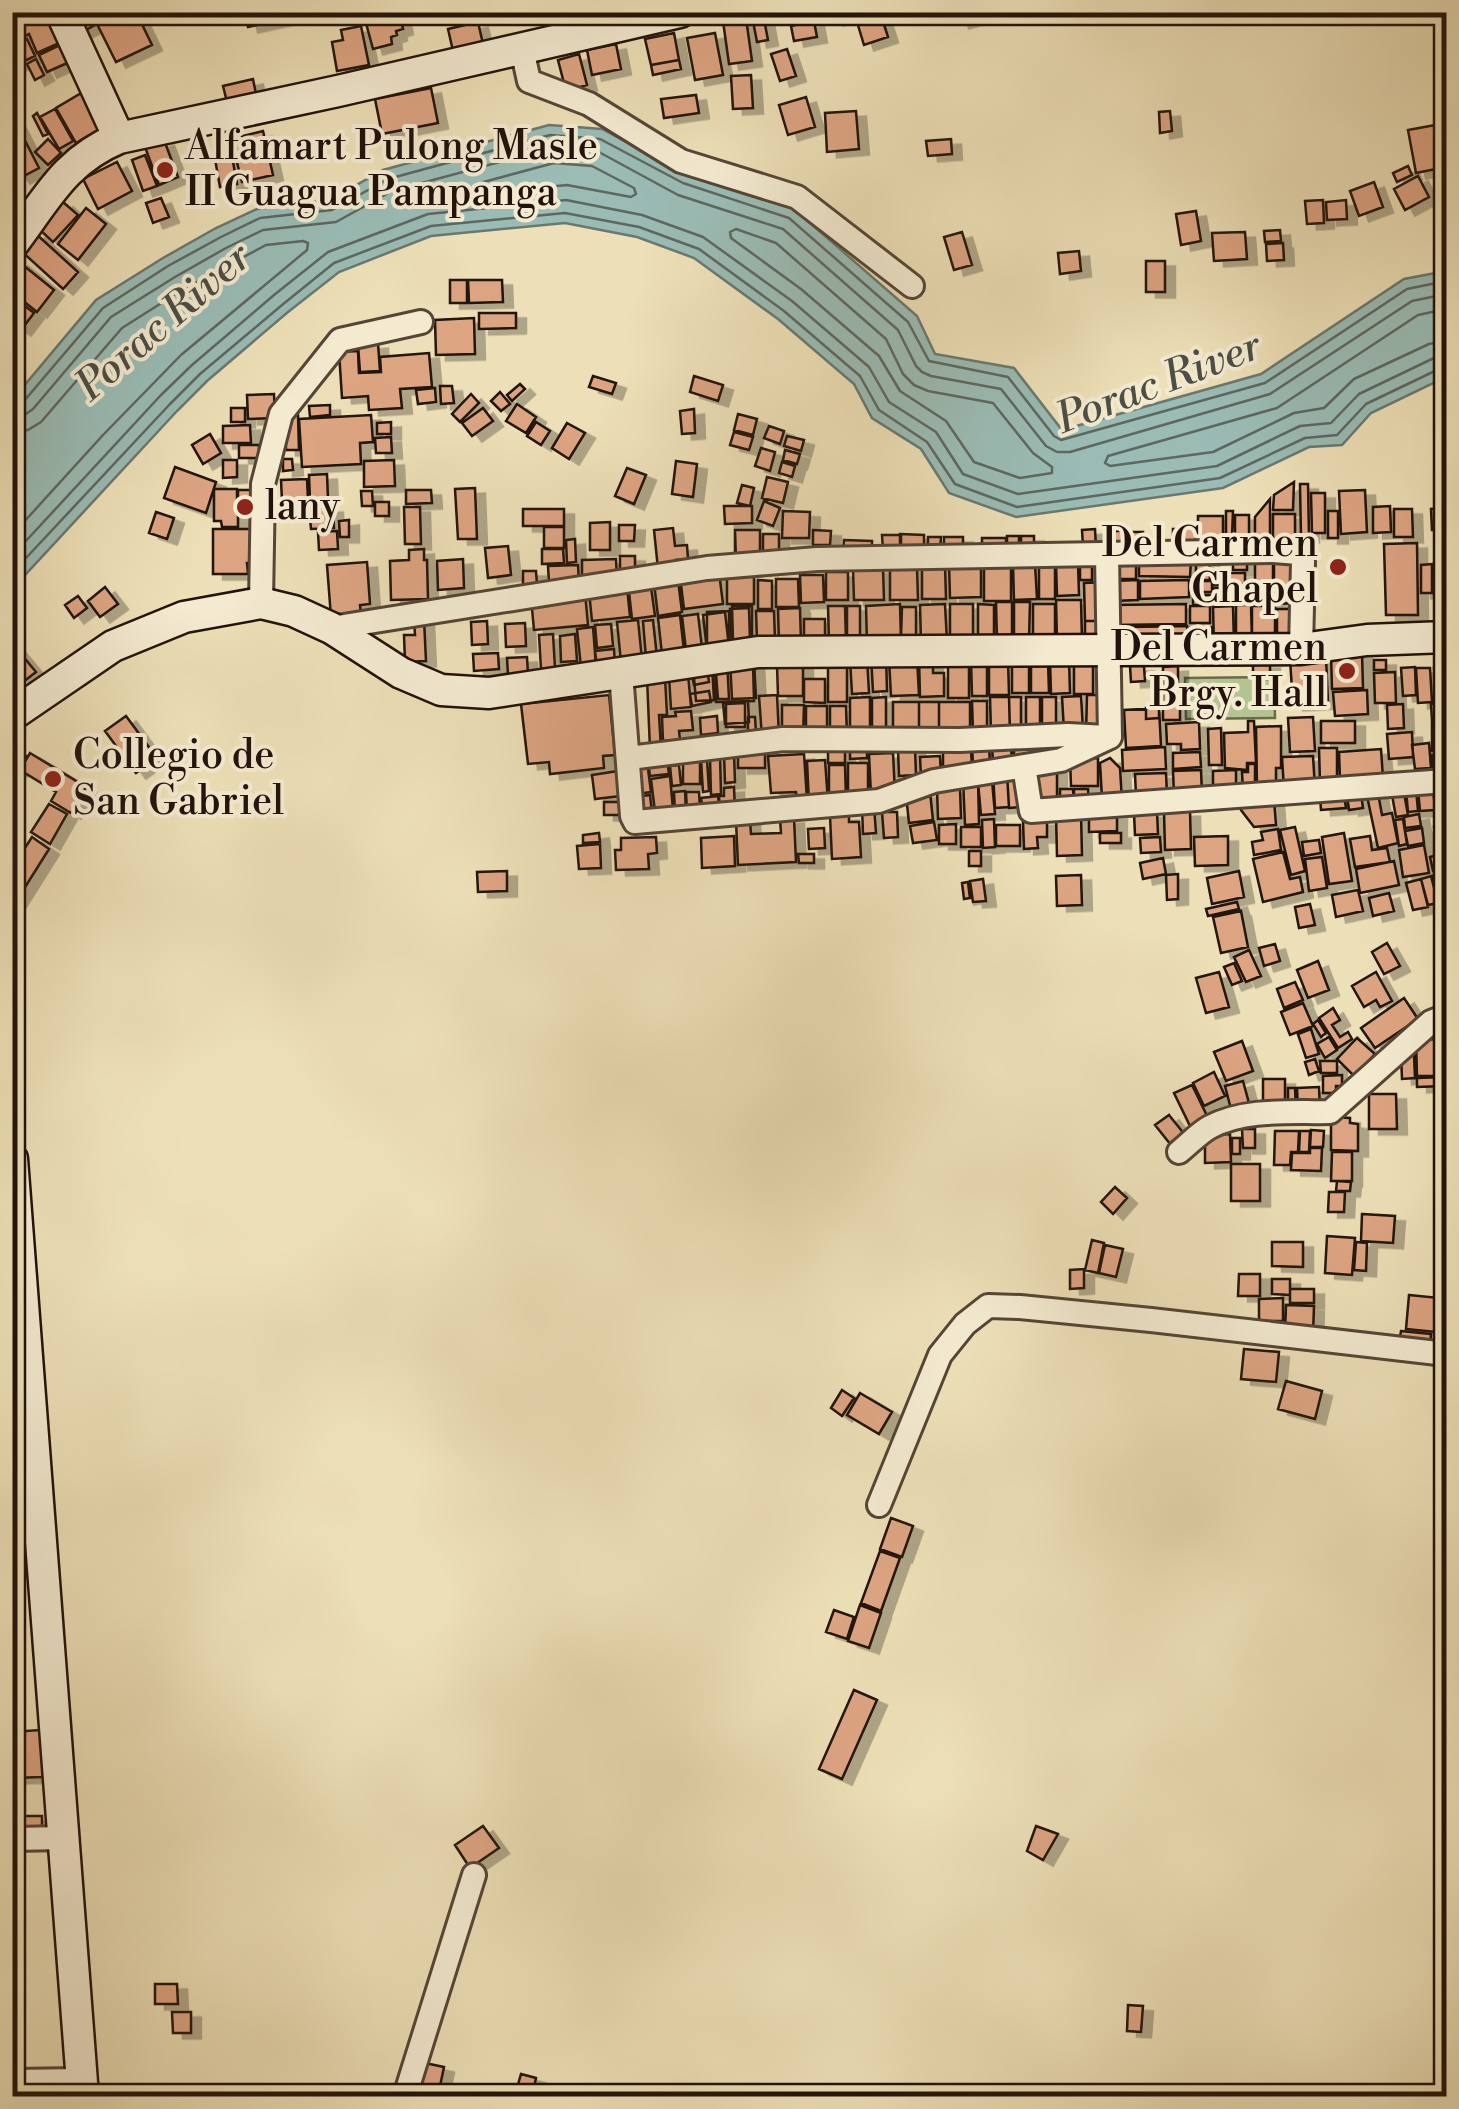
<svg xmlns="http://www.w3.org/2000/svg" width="1459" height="2109" font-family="'Libre Bodoni',serif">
<defs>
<filter id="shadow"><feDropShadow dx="10" dy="5.5" stdDeviation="0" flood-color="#0004"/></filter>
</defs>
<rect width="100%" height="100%" fill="#eddfb7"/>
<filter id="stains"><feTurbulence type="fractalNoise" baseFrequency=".002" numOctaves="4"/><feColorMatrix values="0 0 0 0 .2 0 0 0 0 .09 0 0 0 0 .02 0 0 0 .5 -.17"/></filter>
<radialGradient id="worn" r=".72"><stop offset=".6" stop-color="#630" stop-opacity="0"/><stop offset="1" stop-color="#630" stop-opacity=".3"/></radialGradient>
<path fill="#b3c392" stroke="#6a6a4e" stroke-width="2.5" d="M1274 677 1275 718 1186 719 1185 678Z"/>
<path fill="#9abcb5" stroke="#6a7871" stroke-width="2.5" d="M549 125 602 129 686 174 794 209 917 316 935 354 1014 368 1062 430 1261 374 1404 279 1446 271V377L1371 413 1342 445 1309 447 1223 488 1016 517 949 493 921 449 872 418 854 384 778 319 694 258 637 237 565 223 431 236 339 272 288 312 207 381 177 411 13 588V399L96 300 163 258 216 228 257 209 330 200 383 170Z"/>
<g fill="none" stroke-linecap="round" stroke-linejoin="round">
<path stroke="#5e6760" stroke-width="2.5" d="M554 163 592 166 634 188 636 194 631 197 567 185 479 194 473 190 476 184Z
M736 229 776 243 886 339 903 374 914 385 928 391 993 403 1033 453 1052 467V473L1020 478 974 462 946 421 900 391 879 356 801 289 731 238 730 232Z
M1446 309 1418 315 1277 408 1108 456 1105 463 1110 466 1213 452 1294 413 1324 408 1354 379 1429 344 1446 341
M12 405 24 401 103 308 168 266 221 237 260 218 332 210 388 179 550 135 600 139 683 183 789 218 908 322 929 361 1008 377 1054 436 1061 440 1265 383 1407 289 1446 281
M12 417 23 416 33 409 111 317 175 277 226 248 263 230 336 222 392 191 552 148 597 151 678 195 783 229 898 330 916 366 922 372 931 376 1001 389 1046 446 1057 452H1070L1270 394 1412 301 1446 294
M12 432 28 430 41 422 122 328 182 290 266 245 303 241 308 243 307 250 181 355 103 435 12 535
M12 556 161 395 192 365 274 295 328 252 428 214 566 200 642 215 703 237 792 301 869 367 889 402 936 432 963 474 1018 494 1217 466 1300 426 1331 423 1359 394 1434 358 1446 356
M12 573 170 404 200 374 282 305 334 263 431 226 565 213 639 227 699 249 784 311 860 376 879 410 927 442 955 484 1017 507 1220 478 1305 438 1337 435 1366 404 1439 369H1446"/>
</g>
<path fill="#dda482" stroke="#22120b" stroke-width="2.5" filter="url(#shadow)" d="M12 12H53L66 40 37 53 29 34 14 41Z
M87 12H120L123 18 136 12 152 45 116 62 97 24 82 32 75 18Z
M245 12H299V16L248 27Z
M363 12H399L403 29 396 31 397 35 391 37 392 44 373 49Z
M821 12H850L851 15 833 20 831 14 823 17Z
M854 12H880L888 37 864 45Z
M956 12H979L980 17 959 23Z
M1252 12H1313V13L1252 16Z
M763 14 768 40 757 42 752 16Z
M746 18 752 61 729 64 723 21Z
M814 21 817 37 794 41 791 26Z
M478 22 483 44 453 51 448 29Z
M361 26 369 65 337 71 332 42 343 40 341 30Z
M674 33 679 60 651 65 645 39Z
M715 33 723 75 695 80 687 38Z
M27 39 35 56 14 66 12 46Z
M66 42 74 60 47 72 39 55Z
M616 44 621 69 592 75 587 50Z
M787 49 796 76 780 81 771 54Z
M579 54 587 85 566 91 558 60Z
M36 59 44 75 35 80 27 64Z
M679 60 681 69 653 75 651 65Z
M751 75 753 108 733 109 731 76Z
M253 79 257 99 228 106 223 86Z
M431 88 438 123 382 134 375 99Z
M83 92 104 127 76 143 56 108Z
M696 95 699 113 664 118 661 99Z
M806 97 815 127 788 135 779 105Z
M55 109 73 141 59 149 40 117Z
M856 111 859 149 827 152 825 113Z
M1170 111 1172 131 1160 133 1159 112Z
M37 113 48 134 43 136 33 116Z
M15 121 39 168 20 178 12 165V122Z
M1446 123V167L1416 173 1408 130Z
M263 131 273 175 242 182 231 139Z
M48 139 61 153 48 165 35 152Z
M951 139 952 154 928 156 926 141Z
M164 140 178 177 159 185 145 147Z
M145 155 157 186 143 191 132 160Z
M232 156 237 184 220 187 215 159Z
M117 162 132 191 98 209 83 179Z
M1408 166 1412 175 1397 182 1393 173Z
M1418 176 1429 197 1405 210 1394 189Z
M1374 182 1383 207 1359 216 1350 191Z
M161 198 169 217 153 223 146 203Z
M1323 200 1324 223 1307 224 1305 201Z
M1346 200 1347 219 1327 220 1326 202Z
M63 202 78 215 53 242 39 229Z
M86 208 106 224 78 260 58 244Z
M1196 211 1201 241 1181 245 1176 214Z
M1280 230 1281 241 1265 242 1264 231Z
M962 232 972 265 954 270 944 237Z
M1245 232 1247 259 1214 261 1212 233Z
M35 233 78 272 63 289 20 250Z
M1283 243 1284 260 1267 261 1266 244Z
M1079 251 1081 271 1060 274 1058 253Z
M18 261 54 290 37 312 12 292V269Z
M1146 261H1165V292H1146Z
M450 280H467V303H450Z
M468 280H502L503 302 469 303Z
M12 296 34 313 21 330 12 324Z
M479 313H516V328L479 329Z
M474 318 475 354 436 355 435 320Z
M378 343 380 371 360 372 358 345Z
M358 351 359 373 381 372 380 357 429 353 432 387 400 389 402 408 369 410 368 396 342 398 339 352Z
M593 376 616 383 612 394 589 387Z
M694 376 723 385 718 401 690 392Z
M520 384 525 389 512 401 507 395Z
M440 386H452L454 403 441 404Z
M435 388 436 402 418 404 416 390Z
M500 392 510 404 501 411 491 401Z
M274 394 275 418 248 419 247 395Z
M471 394 479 403 460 422 452 414Z
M517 404 536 417 526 433 506 421Z
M330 405V415L310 417 309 406Z
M231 408H245V422H231Z
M483 408 493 421 472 436 462 423Z
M694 409 695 433 682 434 680 411Z
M738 414 757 419 753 435 734 430Z
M285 415H298L299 450H286Z
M371 415 373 442 360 443 361 464 302 467 299 419Z
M391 422V434H377V423Z
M536 422 550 431 541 445 527 436Z
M567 423 585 433 569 459 552 448Z
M250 425 251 443H223V426Z
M769 426 784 431 780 444 764 438Z
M734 432 753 437 749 450 730 445Z
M210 434 221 453 203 464 192 445Z
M787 436 804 440 801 451 784 446Z
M391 437 392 453H376L375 438Z
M239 445H259V458H239Z
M761 448 775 452 770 471 755 466Z
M785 450 800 454 797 464 783 460Z
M283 459H292L293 470 283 471Z
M223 460H237V477L223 478Z
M394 460 395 486 364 487V461Z
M676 461 697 464 693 497 672 494Z
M782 462 795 466 792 477 779 473Z
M175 467 216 482 206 513 164 498Z
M627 468 646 475 634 504 615 496Z
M327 474 328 499 310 500 309 475Z
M767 477 788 482 783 503 762 498Z
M307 479 308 500 282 501 281 480Z
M1441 481H1446V504H1442Z
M1294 482 1293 510H1273L1274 495Z
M1300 484H1308L1309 537H1301Z
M742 485 754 488 750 506 737 503Z
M475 488 477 539H458L455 489Z
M214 489H237V499L243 498V512H238V527H222L221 521H214Z
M238 490H253V513H243V498H238Z
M406 490H431L432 503 406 504Z
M1365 490 1367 532 1341 534 1339 491Z
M361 491H372L373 506H362Z
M1311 493H1325V533H1312Z
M1270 499V544H1255V517Z
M764 501 780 508 773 526 757 520Z
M375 502H389V516H375Z
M724 506H752V523L725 524Z
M1390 506 1391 532 1373 533V507Z
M333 507 334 528 311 529 309 508Z
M404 507H420L421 544H405Z
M1444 508 1445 530H1432L1431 509Z
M523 509H564V526H523Z
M1394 509H1412L1413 537H1394Z
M783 511 810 512 809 538H782Z
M1226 511H1233L1232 537H1226Z
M1328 511H1338V538H1328Z
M156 512 174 518 167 539 149 533Z
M1273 514H1295V544H1273Z
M1235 515H1249V539H1235Z
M1198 516H1223V545H1198Z
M349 520V537H340L339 521Z
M610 522V550H590V523Z
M1196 523V547H1173V529H1185V524Z
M619 525H635L634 541H619Z
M544 527H564V548H544Z
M673 528 675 546 687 545 688 559 676 560 677 568 658 569 654 530Z
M213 529H257V563H247L248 574H213Z
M1095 529 1096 547H1083L1082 530Z
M735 530H760V560H735Z
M735 530H760V560H736Z
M813 530 831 531 830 545H813Z
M337 531 338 549 319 550 318 532Z
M1114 531H1126V549H1114Z
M1128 532H1143L1144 548H1128Z
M763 534H779V554L763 555Z
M900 534 924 535V555L900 554Z
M882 535H901V550L883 551Z
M1007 536H1019V548H1007Z
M1021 536H1034V547H1021Z
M928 537H941L940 550 928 549Z
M944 537H963V550H944Z
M982 538H1006V553L982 552Z
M575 539 576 562 567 563 566 540Z
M844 540 872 541V555L843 554Z
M1417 543 1418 615H1386L1384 544Z
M508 546 511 575 488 578 485 548Z
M424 549V560H427L428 599 391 600 390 561 409 560V550Z
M542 549H563L564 563 542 564Z
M620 556H635V572H620Z
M1255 556H1273V602H1255Z
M1446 557V599H1435V558Z
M1247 558V570H1233V559Z
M463 559 464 588 438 590 437 561Z
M616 559 617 580H582V560Z
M1139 559 1191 560 1190 577 1139 576Z
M1196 559H1209L1210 580H1196Z
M1116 560H1136V579H1116Z
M1286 560 1296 567 1297 603 1274 604V561Z
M367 562 370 604 360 605 361 614 331 617 327 565Z
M1078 562 1079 595 1057 596 1056 563Z
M1092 562V580H1080V563Z
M949 563H981V597L950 598Z
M984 564H1011V601H984Z
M1035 564 1037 599 1014 600 1013 565Z
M1039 564H1055V599H1039Z
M1432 564V593H1421V565Z
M578 565 579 582 549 583 548 566Z
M922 565H945L946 599H922Z
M890 567H917L918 600H890Z
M883 568 884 600H854L853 569Z
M523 571H536L537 585H523Z
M719 572 723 604 684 609 680 577Z
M826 572H848V600H826Z
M1224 572V585H1214V573Z
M1225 573H1245V584H1225Z
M727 575H754V604H727Z
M800 575H823L824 602 801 603Z
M776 579H798L799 607H776Z
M650 580 655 616 632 619 628 583Z
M678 580 682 612 658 616 654 583Z
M758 580 772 581V609H758Z
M1138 580V600L1113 601 1112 581Z
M1189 580V597L1140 599V581Z
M1194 581H1212V592H1194Z
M1106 582V621H1085L1084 583Z
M105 587 118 604 100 617 88 601Z
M627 587 630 617 592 621 589 591Z
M1250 587V602H1214V588Z
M585 593 588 625 534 630 531 598Z
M1193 595H1211V605H1193Z
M78 596 87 608 74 618 65 605Z
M1056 600H1081L1082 640 1057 641Z
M996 602H1012V641H997Z
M1014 602H1030L1029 640H1014Z
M900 604 901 642 867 644 866 606Z
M945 604 947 642 921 643 920 605Z
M950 604H973V641L950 640Z
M978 604 994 605V638H978Z
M1033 604H1055V642H1033Z
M1186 604V624L1113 625V605Z
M1236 605H1251L1252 642H1236Z
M732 606H752V641H733Z
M828 606H845L846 642H829Z
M847 606H860V642H847Z
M1190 606H1210V623H1190Z
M1233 606 1234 644 1214 645 1213 607Z
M1252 606H1275V636H1252Z
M902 607H916V636H901Z
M749 608 750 641 732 643 730 609Z
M800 608 801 643 779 644 778 609Z
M1277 609H1298V638H1277Z
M729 611V645L707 646V612Z
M756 611H774L775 640 757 641Z
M725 612 729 647 707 650 703 615Z
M698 614 702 648 686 650 682 616Z
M680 615 684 651 662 654 658 618Z
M424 619 426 661 405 662 404 635H415L414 620Z
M804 619H825V643H804Z
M638 620 642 660 621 662 617 622Z
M653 620 657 657 646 658 643 621Z
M487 621 488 644 472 645 471 622Z
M1085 621H1106L1107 641H1085Z
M525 623 526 646 506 647 505 624Z
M611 624 613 646 597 648 595 625Z
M1187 626 1188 646 1131 648V627Z
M593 627 596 666 581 667 577 629Z
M1212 627 1213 645 1190 646 1189 628Z
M553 634 555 668 541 669 539 635Z
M575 634 577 661 561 662 560 636Z
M12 643 36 672 23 682 12 669Z
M614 649 615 665 597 667 595 651Z
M498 653 499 669 474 671 473 654Z
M1362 653 1363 688 1332 689 1331 654Z
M886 654 887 691 873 692 871 655Z
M1074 656H1093V694H1074Z
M527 657 528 674 508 675 507 658Z
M1326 657 1328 703 1293 705 1290 659Z
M867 658 869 693 852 694 850 659Z
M917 658 919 695 891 696 889 659Z
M919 658H933V673H944V696L920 697Z
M989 659H1008L1009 695H989Z
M1029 659V693H1012V660Z
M727 660 729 699H718L715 661Z
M754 660 756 698 732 699 730 661Z
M948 660H969V698H948Z
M1031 660H1048L1049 693H1031Z
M1069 660 1070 693 1051 694 1050 661Z
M1374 660H1386V670H1374Z
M971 661H987V696H972Z
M847 662V702H828V663Z
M1253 663H1270V674H1253Z
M715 664H753L754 701 716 702Z
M803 664V696H778L777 665Z
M712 665 714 700 696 701 693 666Z
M1130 666H1144L1145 681 1131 682Z
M1178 666V687H1163V667Z
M1415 667 1416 695 1403 696 1401 668Z
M1446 667V701H1436L1434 668Z
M707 668 709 682 694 685 691 671Z
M1416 668H1430L1432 702 1418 703Z
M1395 672 1396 703H1375L1374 673Z
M688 674 691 707 671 709 669 676Z
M665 677 667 715H659L661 749H650L647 678Z
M804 679H825V703L804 702Z
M1367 690 1368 714 1335 716 1333 692Z
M709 691 711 702 692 706 690 694Z
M1163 693H1180V720H1163Z
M609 695 615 755 603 756 604 768 550 774 549 762 528 764 521 704Z
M777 695 779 736 762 737 759 696Z
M1087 695H1103V734H1086Z
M1081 696 1083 729 1064 730 1062 697Z
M870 697V737H850V698Z
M886 697V738H872V698Z
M990 697H1009L1010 733H991Z
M1009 697H1021V733H1010Z
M1026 697H1040V735H1026Z
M1042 697H1056V733L1042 732Z
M748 701 749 722 725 724 723 703Z
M972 701H987V733H973Z
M893 702H919V734H893Z
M919 702H939V734H919Z
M939 702H970V734H939Z
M745 703V727H726V704Z
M1446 703V720L1432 721 1431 704Z
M1403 704 1404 728 1388 729 1387 705Z
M782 705H804L803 736H782Z
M806 706H827V734H806Z
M830 706H846L847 735 830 736Z
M1159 707V718L1146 719V708Z
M1159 708 1161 746 1126 748 1124 710Z
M691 711 693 730 679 731 680 740 663 741 662 717 676 716 675 712Z
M126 716 157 758 136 773 105 731Z
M717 716 718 733 701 735 700 718Z
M748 717H755L756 733H748Z
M1313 717 1315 751 1290 752 1288 718Z
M1248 721H1254L1256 763H1247V770L1225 768 1224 733 1248 732Z
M1321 721H1355V743H1321Z
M1199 722 1200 749 1181 750V744H1167L1166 724Z
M1432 722H1446V746L1444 751H1432Z
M1281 726V768H1276V784L1257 785 1256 727Z
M1221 728 1222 765H1209L1208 729Z
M1412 732 1413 757 1389 759 1387 734Z
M1043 742 1044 761 1014 762V743Z
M1429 743 1431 768 1415 769 1412 745Z
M989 745 990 764 973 765 972 746Z
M1011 745 1012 763H993L992 746Z
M943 747H971L972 769 943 770Z
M1165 747 1166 769 1123 771 1122 750Z
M12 748 26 756 17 771 12 769Z
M867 748V758L850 759V749Z
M915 748 916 775 899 776 898 749Z
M1319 748H1337V783H1320Z
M828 749H845V763H828Z
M1381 749 1383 778 1340 780 1339 752Z
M765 751V768H738V752Z
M1200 752 1201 767 1173 769V753Z
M30 753 86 787 71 813 51 801 56 792 20 770Z
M724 753H734L735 782 725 783Z
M893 753 895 793 871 795 869 754Z
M804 754 807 800 797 801 796 792 771 793 768 756Z
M1432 755H1446V780H1432Z
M720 756 721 794 711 795 710 757Z
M940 756 941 776 921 777 920 757Z
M1313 756 1315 788 1284 789 1282 757Z
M1098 758V786H1071L1070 759Z
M1110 758 1120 768 1122 801 1102 798 1100 763Z
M707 759 709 791 703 792 701 760Z
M667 760 669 774 650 776 648 762Z
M683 760H700V784H683Z
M825 760 828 802 809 804 807 761Z
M647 761 651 792 637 794 634 763Z
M848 763H868V797H848Z
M1248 764H1255V791H1243L1242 772H1248Z
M679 765 681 785 672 786 670 766Z
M829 765H845L846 799H829Z
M1057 767V803H1039L1030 775Z
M1201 770 1202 793 1174 794 1173 771Z
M1236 770V793H1213V771Z
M618 771 621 796 595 799 592 775Z
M1021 772 1023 807 1009 808 1007 773Z
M1007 773 1009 807 995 808 993 774Z
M1166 773 1167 795 1136 796 1135 774Z
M670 776 673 810 655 812 651 779Z
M963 778H978L979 824 965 825Z
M992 781 995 814 981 815 978 782Z
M734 787 735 810 720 811 719 796H724V788Z
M960 788 961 818 938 819 937 789Z
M1433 788 1435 810 1420 811 1418 789Z
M1060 789H1073L1074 802H1060Z
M1074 789H1088L1089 802H1074Z
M1416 789 1418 811 1408 812 1406 790Z
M685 791 686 812H675L674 792Z
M686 792H699L700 810 687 811Z
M930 792 933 820 909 823 906 795Z
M1378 793 1382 815 1392 813 1398 843 1378 848 1367 796Z
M1404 793 1408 815 1396 817 1392 795Z
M1361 794 1363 808 1349 810 1347 796Z
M650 795 652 813 643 814 642 796Z
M1344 795 1346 808 1321 810 1320 797Z
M718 796 719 806 703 812 701 798Z
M1274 800 1276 825 1254 827 1241 810V802Z
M604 802H620V815H604Z
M49 804 67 814 50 844 31 832Z
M874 806 876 833 863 834 862 807Z
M1190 811 1191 849 1165 850 1164 812Z
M882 812H897L898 837 884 838Z
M1157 812 1158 834 1135 835 1134 813Z
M1056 814H1081L1082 855 1057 856Z
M1117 814V831L1089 832V815Z
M1419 814 1421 826 1405 828 1404 817Z
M849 815V822H859L861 857 832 859 830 816Z
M794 818 796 862 738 865 736 821 750 820 751 834 781 833 780 819Z
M994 819 995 847 983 848 982 820Z
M1403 819 1407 844 1399 846 1395 820Z
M1047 820V837H1037L1038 848 1024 849 1023 821Z
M934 822 937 840 913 843 910 826Z
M956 824V844H939V825Z
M1446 824V848L1439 850 1434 827Z
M996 825H1020V846H996Z
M961 827H981V847H961Z
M1295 827 1305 871 1291 875 1280 830Z
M824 828 825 848 809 849 808 829Z
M1422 828 1424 843 1408 846 1405 831Z
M1278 829 1281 850 1254 855 1252 842 1263 840 1261 832Z
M599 833 600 842 583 843V835Z
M1100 833H1121V843H1100Z
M1344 833 1352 881 1329 884 1322 837Z
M734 836 735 866 702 868 701 838Z
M1228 836V865L1195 866 1194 837Z
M1370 836 1372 850 1387 848 1390 862 1355 867 1350 839Z
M32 837 49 849 12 908V868Z
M656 837 657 853 648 854 649 869 616 870 615 850H621V838Z
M1160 837 1161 852 1141 853 1140 838Z
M1319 840 1321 853 1304 856 1302 842Z
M600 844 601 868 579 869 577 846Z
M1424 845 1429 873 1403 877 1399 850Z
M969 851H981V866H969Z
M1283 852 1290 879 1300 877 1303 892 1263 902 1253 859Z
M1446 853V868L1433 871 1430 857Z
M798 854H814V863H799Z
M1322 857 1327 888 1309 891 1305 859Z
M1163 858 1166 874 1143 879 1140 863Z
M1394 861 1399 885 1360 893 1356 869Z
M507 871V891L478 892 477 872Z
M1239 871 1244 897 1212 904 1207 878Z
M1446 871V900L1441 902 1432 876Z
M1178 874V899L1167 900 1166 875Z
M1081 875 1082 905 1057 906 1056 876Z
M1431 876 1438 903 1428 905 1421 879Z
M983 879 986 901 973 902 970 881Z
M1421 879 1428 907 1413 910 1406 883Z
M968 882 970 898 964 899 962 883Z
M1358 890 1363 911 1336 917 1332 895Z
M1389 893 1394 911 1373 916 1369 898Z
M1237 902 1239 909 1208 916 1206 909Z
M1310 904 1315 925 1299 928 1295 907Z
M1241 911 1248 947 1221 953 1213 917Z
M1387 943 1400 966 1384 974 1372 952Z
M1275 944 1280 961 1264 966 1259 948Z
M1249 950 1261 976 1246 982 1234 957Z
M1318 961 1329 990 1308 998 1297 970Z
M1234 963 1242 981 1232 985 1224 967Z
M1219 972 1229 1007 1206 1013 1196 978Z
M1376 972 1392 1001 1380 1007 1376 1000 1364 1007 1352 986Z
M1295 982 1303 1000 1284 1008 1277 989Z
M1404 998 1418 1019 1375 1048 1361 1028Z
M1303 1003 1313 1026 1290 1035 1281 1012Z
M1333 1008 1340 1020 1332 1025 1340 1037 1348 1032 1352 1039 1338 1048 1319 1018Z
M1318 1020 1326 1033 1321 1037 1313 1024Z
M1311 1029 1319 1054 1306 1058 1298 1034Z
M1329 1037 1337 1050 1325 1058 1317 1044Z
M1446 1037V1076H1443L1442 1038Z
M1357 1038 1375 1054 1354 1076 1337 1059Z
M1441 1039 1442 1076H1417L1416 1040Z
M1242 1041 1253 1071 1226 1081 1214 1052Z
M1401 1055H1414L1415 1078 1402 1079Z
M1315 1059 1319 1071 1309 1075 1305 1062Z
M1320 1061H1337V1073H1321Z
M1214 1072 1225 1096 1204 1106 1193 1083Z
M1342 1075V1086H1336V1093H1323V1076Z
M1445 1077V1086L1417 1087V1078Z
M1263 1079H1285V1103H1263Z
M1243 1081 1250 1107 1232 1113 1225 1086Z
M1192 1085 1210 1122 1192 1130 1174 1093Z
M1319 1087 1320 1109 1298 1110 1297 1088Z
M1288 1088H1295L1296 1111 1288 1104Z
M1369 1094H1396L1397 1129H1369Z
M1169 1115 1185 1135 1171 1145 1155 1125Z
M1331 1117 1350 1118V1123L1358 1124V1151L1331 1150Z
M1242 1129H1255V1148H1243Z
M1311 1130 1324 1131 1323 1147H1310Z
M1275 1131H1299L1298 1152H1291L1290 1165H1274Z
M1300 1131H1310L1309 1152H1299Z
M1230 1134 1231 1162 1205 1163V1135Z
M1232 1138H1240V1154H1232Z
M1310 1148H1322L1321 1171 1291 1170 1292 1153H1310Z
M1332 1152H1352V1181H1331Z
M1231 1164H1260V1201H1231Z
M1337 1181 1351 1182 1350 1191H1336Z
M1115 1187 1127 1198 1113 1214 1101 1202Z
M1329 1192H1345L1344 1212H1328Z
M1362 1214 1395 1216 1393 1243 1361 1241Z
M1327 1236 1355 1238 1352 1275 1325 1273Z
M1092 1240 1104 1243 1098 1273 1085 1270Z
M1272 1242H1303V1267L1272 1266Z
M1356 1242 1367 1243 1366 1271 1354 1270Z
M1105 1245 1123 1249 1116 1277 1099 1273Z
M1084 1269V1288L1070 1289V1270Z
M1239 1274H1260V1296H1238Z
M1272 1279H1290V1295L1272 1294Z
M1290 1289H1314V1303H1290Z
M1409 1295 1440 1298 1436 1332 1406 1329Z
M1283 1298V1321H1259V1299Z
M1286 1305 1314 1306 1313 1334 1285 1333Z
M1401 1331 1431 1334 1430 1348 1399 1344Z
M1244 1349 1279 1352 1276 1382 1241 1379Z
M1286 1381 1322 1391 1315 1419 1278 1409Z
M842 1390 854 1398 842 1416 831 1408Z
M860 1393 892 1412 879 1434 847 1415Z
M891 1518 913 1526 902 1557 880 1549Z
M880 1551 900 1558 881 1611 861 1603Z
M860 1605 881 1613 869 1648 848 1641Z
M834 1610 854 1617 847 1639 826 1632Z
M854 1690 877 1700 842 1779 819 1769Z
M40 1730 43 1777 12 1778V1732Z
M13 1816H42V1837H13Z
M483 1826 499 1848 470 1868 455 1845Z
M1036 1826 1058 1834 1043 1860 1027 1851Z
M155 1984H177L178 2004H155Z
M1128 2005 1143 2006 1141 2032 1127 2031Z
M172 2012H191V2033H173Z
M420 2062 444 2067 439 2091 415 2086Z
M521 2074 536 2078 533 2092 517 2088Z"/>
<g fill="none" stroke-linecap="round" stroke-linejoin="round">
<defs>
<path id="street" d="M522 49 529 81 589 104 681 161 797 197 912 286
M1107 554 1110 737
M261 603 263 484 281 414 340 340 421 322
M331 628 707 568 817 559 1273 551 1299 553 1303 562 1301 649
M621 673 632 816 635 822 879 801 934 781 1061 760 1110 737
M629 758 783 739 960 740 1068 735 1107 737
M1024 766 1031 811 1446 781
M1179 1152C1189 1144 1199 1133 1210 1127 1246 1108 1292 1113 1330 1112L1431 1022 1446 1016
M879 1505 940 1355 965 1324 988 1306 1020 1307 1151 1320 1446 1354
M12 1839 64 1838
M12 2081 82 2080
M405 2096 474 1875"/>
<path id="secondary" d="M61 12 119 138
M12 245C47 199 64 161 119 138L338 91 680 12
M12 715 113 646 184 617 261 603 294 611 331 628 401 673 441 690 489 693 758 652 1301 649 1367 640 1446 637
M12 1159 83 2096"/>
</defs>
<use href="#street" stroke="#554536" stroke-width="28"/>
<use href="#secondary" stroke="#22120b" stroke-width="35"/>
<use href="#street" stroke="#f3ead0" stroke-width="22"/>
<use href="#secondary" stroke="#f3ead0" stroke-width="30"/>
</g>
<g fill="#8f2418" stroke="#f3ead0" stroke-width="4">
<circle cx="165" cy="170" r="10"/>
<circle cx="245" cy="507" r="10"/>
<circle cx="1338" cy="567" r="10"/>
<circle cx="1347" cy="671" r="10"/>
<circle cx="53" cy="779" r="10"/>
</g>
<g text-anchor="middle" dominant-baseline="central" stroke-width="8" stroke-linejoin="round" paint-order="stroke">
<g font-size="40" fill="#22120b" stroke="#f3ead0" text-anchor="start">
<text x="185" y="147">Alfamart Pulong Masle<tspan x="185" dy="46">II Guagua Pampanga</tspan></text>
<text x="265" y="507">lany</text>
<text x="1318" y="544" text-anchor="end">Del Carmen<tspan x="1318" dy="46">Chapel</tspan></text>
<text x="1327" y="648" text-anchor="end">Del Carmen<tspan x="1327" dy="46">Brgy. Hall</tspan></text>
<text x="73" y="756">Collegio de<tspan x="73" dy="46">San Gabriel</tspan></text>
</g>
<g font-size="42" font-style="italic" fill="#4c4e46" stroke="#f3ead0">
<text transform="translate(164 322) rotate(-41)">Porac River</text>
<text transform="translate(1159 383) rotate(-21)">Porac River</text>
</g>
</g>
<rect width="1459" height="2109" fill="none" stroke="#eddfb7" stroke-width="50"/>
<rect x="15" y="15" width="1429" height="2079" fill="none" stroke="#22120b" stroke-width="5"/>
<rect x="25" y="25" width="1409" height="2059" fill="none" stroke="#22120b" stroke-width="2.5"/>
<rect width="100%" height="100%" filter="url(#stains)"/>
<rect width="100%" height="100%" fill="url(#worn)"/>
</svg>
